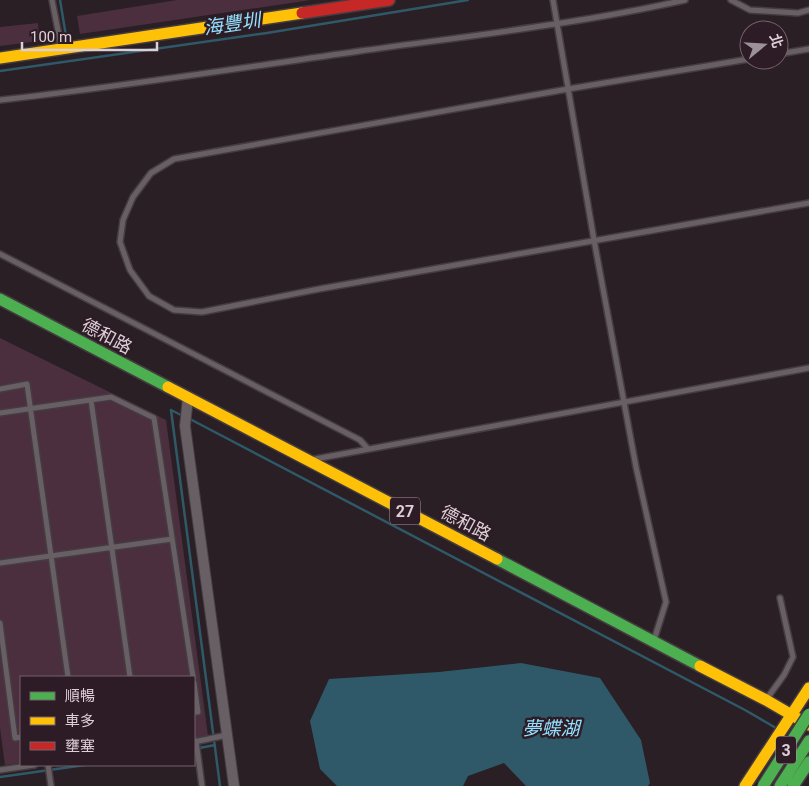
<svg xmlns="http://www.w3.org/2000/svg" width="809" height="786" font-family="Roboto,'Noto Sans TC',sans-serif">
<rect width="100%" height="100%" fill="#291f24"/>
<path fill="#4b2f3f" d="M177 0H311L80 34 77 16Z
M38 23 39 41 0 46V27Z
M0 338 166 420 208 736 194 738V677H21V763L5 765 0 728Z"/>
<path fill="#2f5968" d="M521 663 600 678 641 740 650 783 648 786H526L504 763 468 776 463 786H337L320 769 310 721 329 679 439 672Z"/>
<g fill="none" stroke-linecap="round" stroke-linejoin="round">
<path stroke="#2f5968" stroke-width="2.5" d="M60 0 67 42
M0 71 267 33 468 0
M171 410 183 416
M171 410 220 786
M188 418 745 710 776 728
M194 749 215 745
M0 777 85 765"/>
<defs>
<path id="lane" d="M52 0 61 46
M553 0 594 240 636 467 666 602 654 640
M731 0 750 10 798 13 809 10
M779 54 809 49
M749 59 568 89 174 159 151 173 133 197 123 220 120 242 130 270 149 296 174 310 202 312 319 289 809 203
M0 100C120 87 240 68 360 51 468 36 578 24 685 0
M0 254 360 440 368 449
M0 389 27 384 68 677
M91 400 130 677
M0 413 111 397 154 418 193 677
M315 459 809 368
M0 563 172 539
M0 623 15 738 21 737
M194 683 198 712H194
M768 697 784 675 793 657 780 598
M196 741 202 786
M194 742 227 735
M48 765 51 786
M0 770 34 765"/>
<path id="street" d="M188 397 185 426 234 786"/>
<path id="fast" d="M0 299 168 387
M497 559 700 666
M780 786 809 741
M793 786 809 762"/>
<path id="slow" d="M0 58 302 13
M168 387 497 559
M700 666 766 700 809 725
M745 786 809 688"/>
<path id="jam" d="M302 13 389 0"/>
</defs>
<use href="#lane" stroke="#453c41" stroke-width="8"/>
<use href="#street" stroke="#453c41" stroke-width="12"/>
<use href="#fast" stroke="#453c41" stroke-width="14"/>
<use href="#slow" stroke="#453c41" stroke-width="14"/>
<use href="#jam" stroke="#453c41" stroke-width="14"/>
<use href="#lane" stroke="#675f63" stroke-width="5"/>
<use href="#street" stroke="#675f63" stroke-width="10"/>
<use href="#fast" stroke="#4caf50" stroke-width="11"/>
<use href="#slow" stroke="#ffc107" stroke-width="11"/>
<use href="#jam" stroke="#c62828" stroke-width="11"/>
<defs>
<path id="fast-bridge" d="M763 786 809 714"/>
</defs>
<use href="#fast-bridge" stroke="#453c41" stroke-width="14" stroke-linecap="butt"/>
<use href="#fast-bridge" stroke="#4caf50" stroke-width="11"/>
</g>
<g text-anchor="middle" dominant-baseline="central" stroke-width="5" stroke-linejoin="round" paint-order="stroke">
<g fill="#2d1b25" stroke="#a899a1" stroke-width="1">
<rect x="390" y="497.5" width="30" height="27" rx="4"/>
<rect x="776" y="736.5" width="20" height="27" rx="4"/>
</g>
<g font-size="16" font-weight="bold" fill="#dccfd6">
<text x="405" y="511">27</text>
<text x="786" y="750">3</text>
</g>
<g font-size="18" fill="#dccfd6" stroke="#2d1b25">
<text transform="translate(107 336) rotate(28)">德和路</text>
<text transform="translate(466 523) rotate(28)">德和路</text>
</g>
<g font-size="19" font-style="italic" fill="#92e1ff" stroke="#2d1b25">
<text transform="translate(232 24) rotate(-8)">海豐圳</text>
<text x="551" y="728">夢蝶湖</text>
</g>
</g>
<rect x="20" y="676" width="175" height="90" fill="#2d1b25" stroke="#73636c"/>
<rect x="30" y="692" width="25" height="8" fill="#4caf50" stroke="#73636c"/>
<text x="65" y="701" font-size="15" fill="#dccfd6">順暢</text>
<rect x="30" y="717" width="25" height="8" fill="#ffc107" stroke="#73636c"/>
<text x="65" y="726" font-size="15" fill="#dccfd6">車多</text>
<rect x="30" y="742" width="25" height="8" fill="#c62828" stroke="#73636c"/>
<text x="65" y="751" font-size="15" fill="#dccfd6">壅塞</text>
<g transform="translate(764 45) rotate(72)"><circle r="24" fill="#2d1b25" stroke="#73636c"/>
<path d="M0-4L9 19L0 12L-9 19Z" fill="#9d9198"/>
<text y="-8" font-size="14" font-weight="bold" text-anchor="middle" fill="#dccfd6">北</text>
</g>
<path d="M22 42v8h135v-8" fill="none" stroke="#dccfd6" stroke-width="2.5"/>
<text x="30" y="42" font-size="15" fill="#dccfd6" stroke="#2d1b25" stroke-width="4" paint-order="stroke">100 m</text>
</svg>
